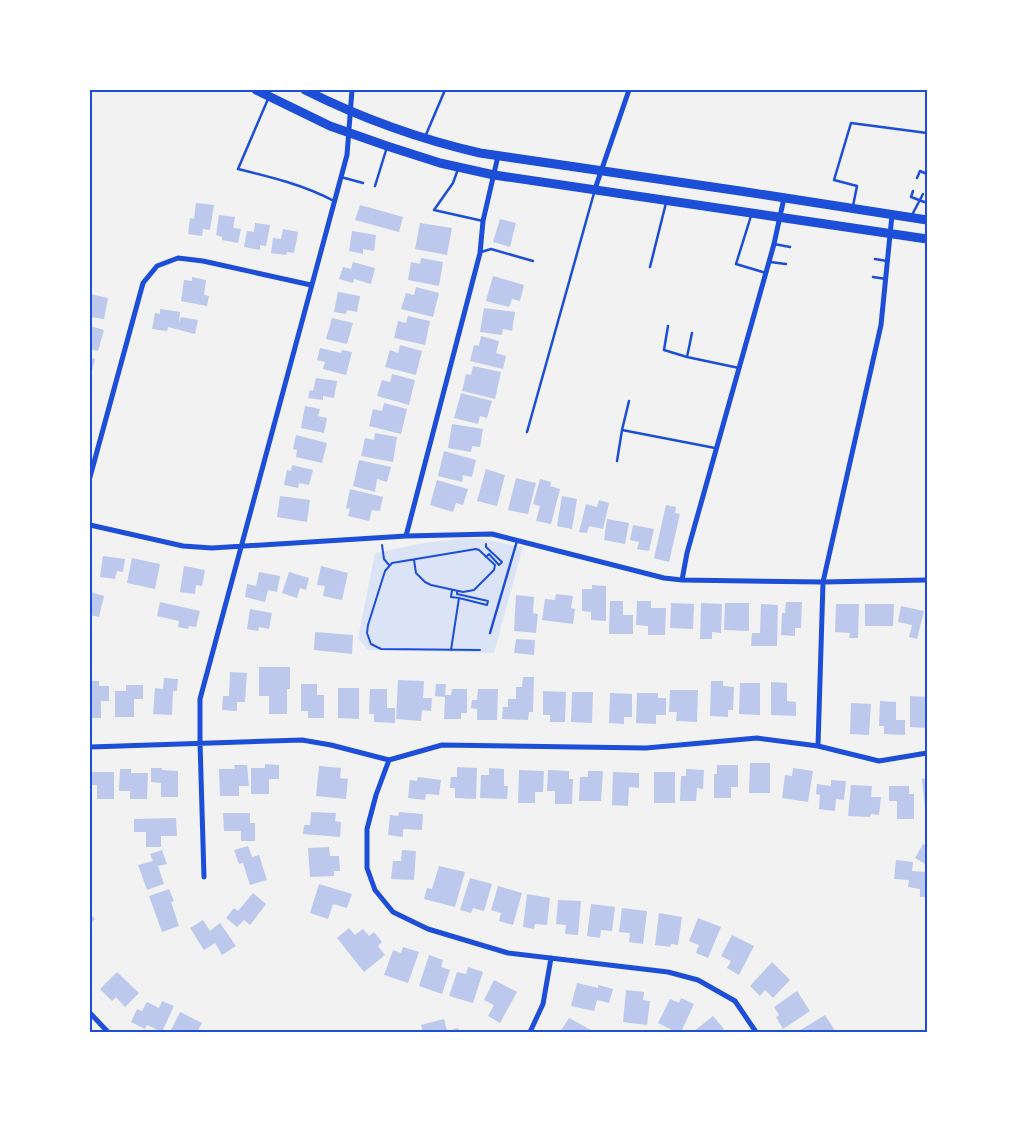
<svg xmlns="http://www.w3.org/2000/svg" width="1017" height="1122" font-family="Helvetica,sans-serif">
<rect width="100%" height="100%" fill="#f2f2f2"/>
<path fill="#dbe4f7" d="M466 538 482 539 523 547 494 653 368 650 358 638 375 553 424 543Z"/>
<path fill="#bdc9ec" d="M196 203 214 205 210 230 203 229 202 236 188 234 190 218 194 219Z
M360 205 403 217 399 232 355 220Z
M219 215 235 217 233 228 241 229 238 243 222 240V237L216 235Z
M500 219 516 223 510 247 493 242Z
M255 223 270 225 266 246 260 245V250L244 247 247 231 254 232Z
M420 223 452 228 447 255 415 249Z
M283 229 298 232 294 253 287 252 286 255 271 253 273 238 281 239Z
M352 231 376 235 374 251 363 249V254L349 251Z
M421 258 443 262 439 286 408 280 411 262 420 264Z
M353 262 375 268 371 284 354 279 353 283 339 279 343 267 351 269Z
M493 276 524 285 520 301 512 299 509 307 486 301Z
M192 277 206 280 204 295 209 296 207 306 181 301 184 280 192 281Z
M416 287 439 293 433 317 401 309 406 293 414 295Z
M338 292 360 296 357 312 347 310 346 314 334 312Z
M90 294 108 298 104 319 90 317Z
M484 308 515 312 512 331 503 329 502 335 480 332Z
M160 309 180 312 179 323 181 317 198 320 195 334 168 327 167 331 152 329 155 313 160 314Z
M408 316 430 321 425 345 394 338 398 321 406 323Z
M332 318 353 323 347 344 326 339Z
M90 326 104 330 98 351 90 349Z
M481 336 499 341 496 353 506 356 503 369 470 361 474 345 479 346Z
M400 345 422 351 416 375 385 367 390 350 398 353Z
M320 348 341 353 342 350 352 352 346 375 323 369 325 362 317 360Z
M90 358 95 359 91 374 90 373Z
M473 366 501 372 495 399 462 391 466 374 471 375Z
M392 374 415 380 409 405 377 396 382 380 390 382Z
M316 378 337 381 334 398 323 396V400L308 398 310 390 313 391Z
M461 393 492 401 487 418 480 416 478 424 454 418Z
M384 403 407 409 401 434 369 426 373 409 382 411Z
M305 406 320 409 318 416 327 418 324 433 301 428Z
M452 424 483 429 480 447 472 446 471 452 448 448Z
M375 433 397 437 393 462 361 456 365 438 374 440Z
M296 435 327 443 322 463 296 457 297 450 293 449Z
M444 451 476 460 472 477 463 475 462 482 438 476Z
M359 460 391 467 387 482 377 479 375 492 353 486Z
M292 465 313 470 309 485 299 483 298 488 284 485 287 470 291 471Z
M486 469 505 475 497 506 477 501Z
M516 478 536 483 528 514 508 510Z
M540 479 551 482 550 486 560 489 551 524 536 521 540 506 533 504Z
M437 480 468 489 463 505 456 503 453 512 430 505Z
M350 489 383 497 380 511 372 510 369 521 348 516 350 509 346 508Z
M280 496 310 500 307 522 277 517Z
M562 496 577 499 572 529 557 526Z
M599 500 609 503 603 529 589 526 587 533 579 532 586 504 597 507Z
M666 505 676 507 675 513 680 514 669 562 654 558Z
M607 519 629 523 625 544 604 540Z
M633 525 654 529 649 551 637 549 639 542 630 540Z
M103 556 125 559 123 572 117 571 115 579 100 577Z
M132 558 160 564 155 589 127 583Z
M184 566 205 570 202 586 196 585 195 594 180 592Z
M321 566 348 573 342 600 323 596 325 586 317 585Z
M259 572 280 576 277 592 268 590 265 602 245 597 247 584 256 586Z
M289 572 309 578 306 590 300 588 297 598 282 593Z
M592 585 606 586V621L591 620V612L582 611V589H592Z
M90 592 104 596 99 617 90 615Z
M556 594 573 596 571 608 575 609 573 624 542 620 545 599 555 600Z
M516 595 534 597 533 613 538 614 536 633 514 631Z
M610 601H623V615H633V634H609Z
M637 601H651V608H666L665 635H648V626L636 625Z
M160 602 200 611 196 627 189 626 188 629 178 627 179 621 157 616Z
M786 602H802L801 628H795V636L781 635 782 613H785Z
M671 603 694 604 693 629 670 628Z
M701 603 722 604 721 633 712 632V639H700Z
M725 603H749V631L724 630Z
M761 604 778 605 777 646H751L752 633H760Z
M836 604H859L858 638H849L850 633 835 632Z
M865 604H894L893 626H865Z
M901 606 924 611 917 639 909 637 912 625 898 622Z
M250 609 272 613 269 629 259 627 258 631 247 629Z
M315 632 353 635 352 654 314 650Z
M516 639 535 640 534 655 514 653Z
M259 667H290V689H287V714H269V696H259Z
M230 672 247 673 245 702H237V711L222 710 223 696H229Z
M523 677H534L533 712H529L528 720 502 719 503 707H508V699H516V687H522Z
M164 678 178 679 177 691H173L172 715 153 714 155 688 163 689Z
M398 680 424 681 423 698H432L431 711 422 710 421 721 396 719Z
M90 681H99V686H109V701H101V718H90Z
M711 681H723V686L734 687 733 710H728V717L710 716Z
M771 682 787 683V701L796 702V716L771 715Z
M740 683H760V715L739 714Z
M301 684H317V695H324V718H308V711H301Z
M436 684H446L445 695H451L452 689H467V713H461V719H444L445 697 435 696Z
M126 685H143V699H134V717H115V691H126Z
M338 688H359V719L338 718Z
M370 689H387V708H395V723L374 722V714H369Z
M478 689H498L497 720H477V709L471 708 472 700H477Z
M670 690H698L697 722 676 721 677 712H669Z
M543 691 566 692 565 722H550V715H543Z
M572 692H593L592 723 571 722Z
M610 693 632 694V717H624V724L609 723Z
M637 693H658V698H666V715H656V724L636 723Z
M910 696 927 697V728L910 727Z
M880 701 896 702V720H905V735L884 734V726H879Z
M851 703 871 704 869 735 850 734Z
M750 763H770V793H749Z
M265 764 279 765V779H269V794H251V768H265Z
M234 765H247L249 786H239V796H220L219 769H235Z
M717 765H738V787H731V798H714V774H717Z
M319 766 341 768 340 778 348 779 346 799 316 796Z
M457 767 477 768 476 799 455 798V788H450L451 777H457Z
M151 768H162V770L178 771V797H161V783L151 782Z
M489 768 504 769V786H508L507 799 480 798 481 775H489Z
M793 768 813 771 808 802 782 798 785 775 792 776Z
M120 769H131V773H148L147 799H130V791H119Z
M686 769 704 770 703 789 697 788 696 801H680L681 776H686Z
M519 770 544 771 543 792H535V803H518Z
M548 770 569 771V779H573L572 804H555V791H547Z
M588 771H603L601 801H579L580 777H588Z
M90 772H114V799H97V785H90Z
M613 772 639 773V788L629 787 628 806 612 805Z
M654 772H675V803H654Z
M418 777 441 780 439 795 426 794 425 800 408 798 410 780 417 781Z
M927 778V808H925L922 779Z
M831 780 846 781 844 800 836 799 835 811 819 809 820 795 816 794 817 784 831 786Z
M851 785 872 786 871 797H881L879 815 871 814 870 817 848 816Z
M889 786H909V794H914V819H897V801H889Z
M311 812 336 813 335 821 341 822 340 837 303 834 304 825H310Z
M399 812 423 814 422 830 403 829V837L388 835 390 815 398 816Z
M223 813H250V823H255V841H241V831H224Z
M176 818 177 836H161V847H146V832H134V819Z
M923 844 927 846V865L915 858Z
M248 846 252 857 259 855 267 880 250 885 243 863 239 864 234 850Z
M329 847 330 856H339L340 871H334V876L310 877 308 848Z
M162 850 167 864 158 866 164 884 147 890 138 865 153 861 150 854Z
M402 850 416 851 414 880 391 879 393 861H401Z
M896 860 913 862 912 871 927 872V897H920V889L908 887 909 880 894 879Z
M439 866 465 872 455 907 424 899 427 888 432 889Z
M470 878 492 884 484 911 473 908 471 913 460 910Z
M319 884 352 894 347 908 333 904 328 919 310 913Z
M498 886 522 893 513 925 499 921 501 913 491 910Z
M169 889 174 901 171 902 179 926 162 932 149 896Z
M253 893 266 904 250 925 244 920 237 927 226 918 234 908 238 911Z
M527 894 550 898 547 925 535 924 534 929 523 927Z
M558 900 581 901 578 935 565 934 566 925 556 924Z
M591 904 615 907 612 931 601 930 600 938 587 936Z
M622 908 647 911 643 944 629 942 630 933 619 932Z
M659 913 682 917 678 945 671 944 670 947 655 945Z
M90 914 95 919 90 924Z
M698 918 721 927 708 958 696 953 699 945 689 941Z
M203 920 210 931 220 923 236 946 222 955 215 943 204 950 190 928Z
M349 928 355 935 363 929 369 936 374 932 382 942 378 946 385 955 364 972 337 938Z
M732 935 754 946 739 975 727 968 731 961 721 956Z
M403 947 419 952 408 983 384 975 393 950 401 953Z
M429 955 443 960 441 967 450 970 442 994 419 986Z
M772 962 790 980 773 998 765 990 760 996 750 986Z
M468 967 483 972 473 1003 449 996 457 972 466 974Z
M117 972 139 993 125 1007 116 997 112 1001 100 989Z
M494 980 517 992 500 1023 488 1016 494 1005 484 1000Z
M577 983 598 988V985L613 989 609 1003 597 1000 594 1011 571 1006Z
M626 990 644 992 643 1000 650 1001 647 1025 623 1022Z
M797 991 810 1011 783 1029 776 1017 779 1015 774 1007Z
M681 998 694 1004 681 1032H676L658 1023 670 999 679 1003Z
M162 1001 174 1006 162 1032 147 1025 145 1029 131 1022 137 1009 142 1011 147 1002 159 1008Z
M180 1012 202 1023 197 1032H170Z
M825 1015 836 1032H797Z
M713 1016 724 1029 720 1032H693Z
M569 1018 591 1030 589 1032H560Z
M444 1019 447 1031 458 1028 460 1032H423L421 1025Z"/>
<g fill="none" stroke-linecap="round" stroke-linejoin="round">
<path stroke="#1d4ed8" stroke-width="2" d="M382 545 384 559 389 565
M486 557 489 554 499 565 502 562 486 547V544
M414 560 416 573 425 582 431 585 463 592 474 590 494 570 495 565 479 550 476 549 392 563 385 571 368 625 367 633 371 644 381 649 480 650
M457 591V594L488 601 487 605 459 598
M451 650 459 598 451 597 452 590"/>
<path stroke="#1d4ed8" stroke-width="2.5" d="M268 99 238 169C271 177 304 185 334 201
M425 137 445 90
M458 169 453 183 434 210 483 221
M341 177 363 183
M917 178 920 171 927 174
M375 186 387 147
M913 191 911 197 927 203
M853 206 857 186 834 180 851 123 927 133
M912 215 923 194
M751 216 736 264 766 273
M774 244 790 247
M481 252 491 249 533 261
M875 259 887 261
M770 262 786 264
M650 267 666 203
M873 277 886 279
M668 326 664 350 687 357
M692 333 687 357 739 368
M629 401 622 430 715 448
M527 432 594 193
M617 461 622 430
M490 633 517 541"/>
<path stroke="#1d4ed8" stroke-width="5" d="M595 189 629 90
M90 477 143 283 157 266 178 258 203 261 311 285
M90 525 183 546 212 548 406 536 492 534 664 578 682 580 823 582 927 580
M406 536 480 253 483 221 498 156
M682 580 687 553 774 244 784 198
M818 746 823 582 881 325 892 215
M90 747 302 740 331 745 389 760 442 745 646 748 757 738 818 746 879 761 927 753
M389 760 376 795 367 829V868L375 890 393 912 428 929 508 953 668 972 698 980 735 1001 756 1032
M204 877 200 742V699L347 155 352 90
M90 1013 108 1032
M530 1032 543 1004 551 958"/>
<path stroke="#1d4ed8" stroke-width="9" d="M256 90 330 126 387 146 440 163 494 175 927 239
M305 90C361 118 419 139 480 153L740 191 927 220"/>
</g>
<rect width="1017" height="1122" fill="none" stroke="#ffffff" stroke-width="182"/>
<rect x="91" y="91" width="835" height="940" fill="none" stroke="#1d4ed8" stroke-width="2"/>
</svg>
